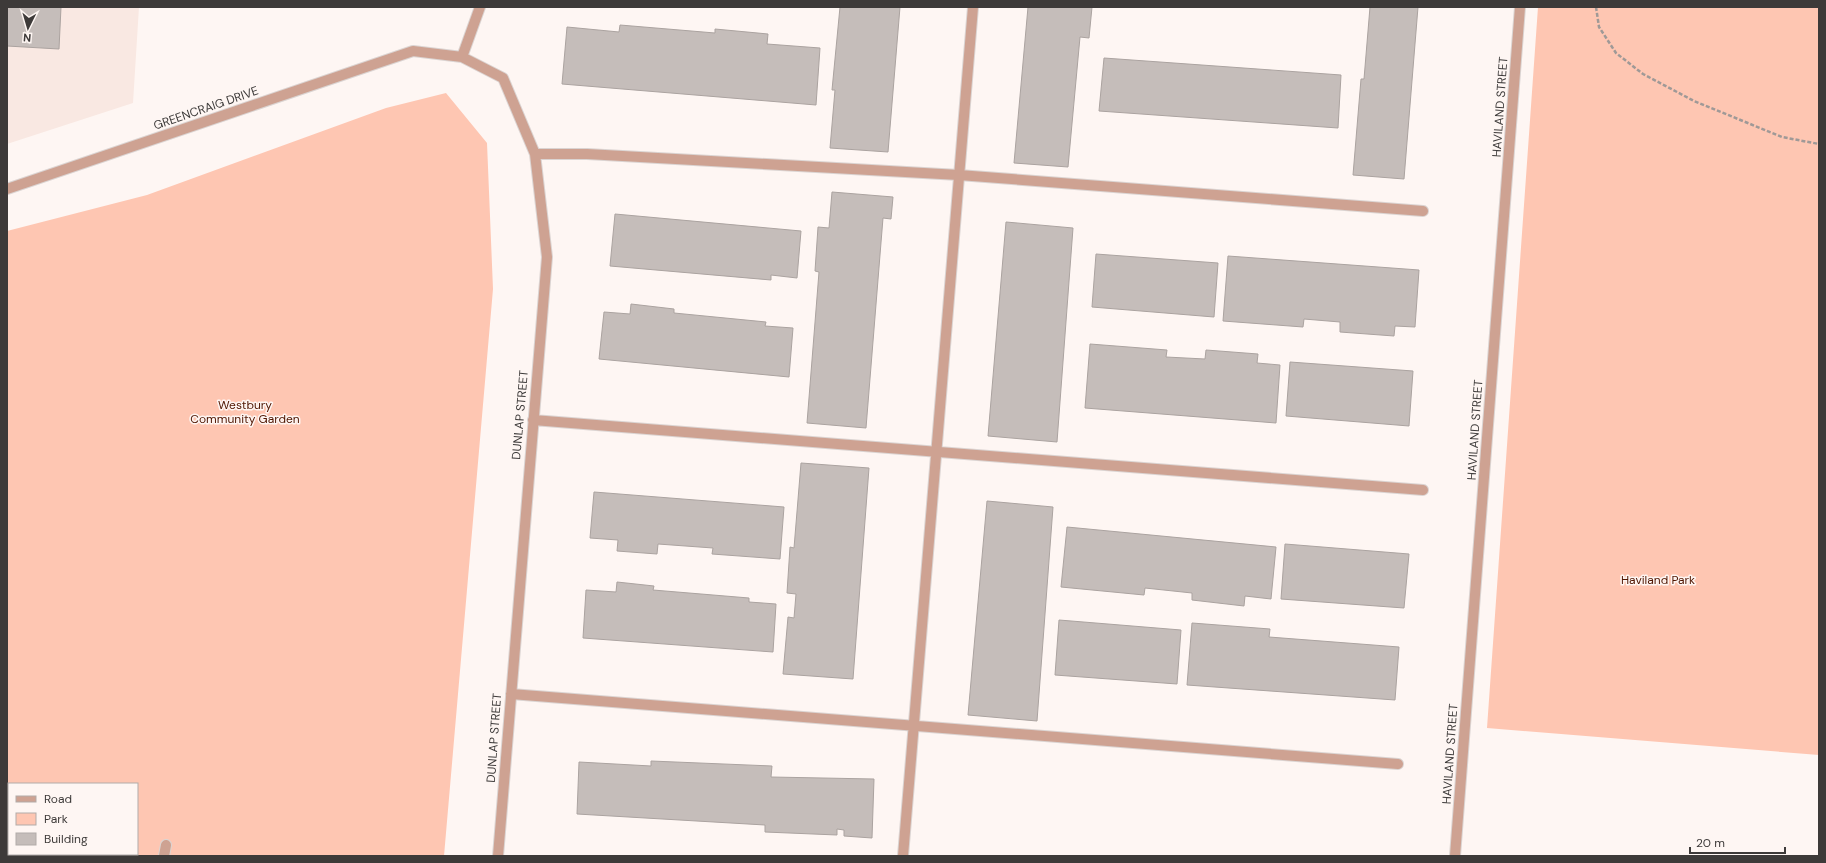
<svg xmlns="http://www.w3.org/2000/svg" width="1826" height="863" font-family="'DM Sans',sans-serif">
<rect width="100%" height="100%" fill="#fef6f3"/>
<path fill="#f9e8e2" d="M7 7H139L133 103 7 144Z"/>
<path fill="#fec6b2" fill-rule="evenodd" d="M1538 7H1819V755L1487 728Z
M446 93 487 143 493 289 444 856H7V231L147 195 386 108ZM9 784H137V854H9Z"/>
<path fill="#c5bdba" stroke="#aba3a0" d="M7 7H61L59 49 7 46Z
M840 7H900L888 152 830 148 835 90H832Z
M1028 7H1092L1089 38 1080 37 1068 167 1014 163Z
M1370 7H1418L1404 179 1353 175 1361 79H1364Z
M620 25 715 33V29L768 34 767 44 820 48 816 105 562 84 567 27 619 32Z
M1104 58 1341 75 1338 128 1099 111Z
M832 192 893 197 891 219 883 218 866 428 807 423 819 272 815 271 818 227 829 228Z
M615 214 801 231 797 278 771 275V280L610 266Z
M1006 222 1073 228 1057 442 988 436Z
M1096 254 1218 263 1214 317 1092 307Z
M1228 256 1419 270 1415 327 1395 326 1394 336 1340 332V322L1304 319 1303 327 1223 321Z
M631 304 674 309V313L766 322 765 326 793 328 789 377 599 359 604 312 630 314Z
M1090 344 1167 350 1166 357 1205 359 1206 350 1258 354 1257 363 1280 365 1276 423 1085 408Z
M1290 362 1413 371 1409 426 1286 416Z
M801 463 869 468 853 679 783 674 788 617 794 618 796 594 787 593 790 547 794 548Z
M594 492 784 507 780 559 712 554 713 548 658 544 657 554 617 551 618 540 590 538Z
M987 501 1053 507 1037 721 968 715Z
M1067 527 1276 547 1271 599 1245 596 1244 606 1192 600V593L1145 588 1144 595 1061 587Z
M1285 544 1409 554 1404 608 1281 599Z
M617 582 654 586 653 590 749 598V602L776 604 773 652 583 638 586 590 616 592Z
M1059 620 1181 630 1177 684 1055 675Z
M1192 623 1270 629 1269 637 1399 647 1395 700 1187 685Z
M651 761 772 766 771 777 874 779 872 838 844 836V830L837 829V835L765 832V825L577 814 579 762 651 766Z"/>
<g fill="none" stroke-linecap="round" stroke-linejoin="round">
<defs>
<path id="minor" d="M462 57 480 7
M535 154H587L959 175 1423 211
M7 189 413 51 462 57 503 78 535 154 547 257 498 856
M533 420 1423 490
M511 694 1398 764
M164 856 166 845
M903 856 973 7
M1455 856 1520 7"/>
</defs>
<use href="#minor" stroke="#dbd4d2" stroke-width="12"/>
<path stroke="#9f9997" stroke-width="2.5" stroke-dasharray="4 2" stroke-linecap="butt" d="M1596 7 1599 27 1616 53 1643 74 1694 101 1782 137 1819 144"/>
<use href="#minor" stroke="#cea292" stroke-width="10"/>
</g>
<g text-anchor="middle" dominant-baseline="central" stroke-width="3" stroke-linejoin="round" paint-order="stroke">
<g font-size="12" fill="#3d3a39" stroke="#fef6f3">
<text transform="translate(1500 107) rotate(-86)">HAVILAND STREET</text>
<text transform="translate(206 108) rotate(-19)">GREENCRAIG DRIVE</text>
<text transform="translate(520 415) rotate(-85)">DUNLAP STREET</text>
<text transform="translate(1475 430) rotate(-86)">HAVILAND STREET</text>
<text transform="translate(494 738) rotate(-86)">DUNLAP STREET</text>
<text transform="translate(1450 754) rotate(-86)">HAVILAND STREET</text>
</g>
<g font-size="12" fill="#4f1500" stroke="#fef6f3">
<text x="245" y="405">Westbury<tspan x="245" dy="14">Community Garden</tspan></text>
<text x="1658" y="580">Haviland Park</text>
</g>
</g>
<rect width="1826" height="863" fill="none" stroke="#3d3a39" stroke-width="16"/>
<rect x="8" y="783" width="130" height="72" fill="#fef6f3" stroke="#b1aba9"/>
<rect x="16" y="796" width="20" height="6" fill="#cea292" stroke="#b1aba9"/>
<text x="44" y="803" font-size="12" fill="#3d3a39">Road</text>
<rect x="16" y="813" width="20" height="12" fill="#fec6b2" stroke="#b1aba9"/>
<text x="44" y="823" font-size="12" fill="#3d3a39">Park</text>
<rect x="16" y="833" width="20" height="12" fill="#c5bdba" stroke="#b1aba9"/>
<text x="44" y="843" font-size="12" fill="#3d3a39">Building</text>
<g transform="translate(28 28) rotate(185)" stroke="#fef6f3" stroke-width="3" paint-order="stroke">
<path d="M0-3L7 15L0 10L-7 15Z" fill="#3d3a39"/>
<text y="-6" font-size="11" font-weight="bold" text-anchor="middle" fill="#3d3a39">N</text>
</g>
<path d="M1690 847v6h95v-6" fill="none" stroke="#3d3a39" stroke-width="2"/>
<text x="1696" y="847" font-size="12" fill="#3d3a39" stroke="#fef6f3" stroke-width="3" paint-order="stroke">20 m</text>
</svg>
